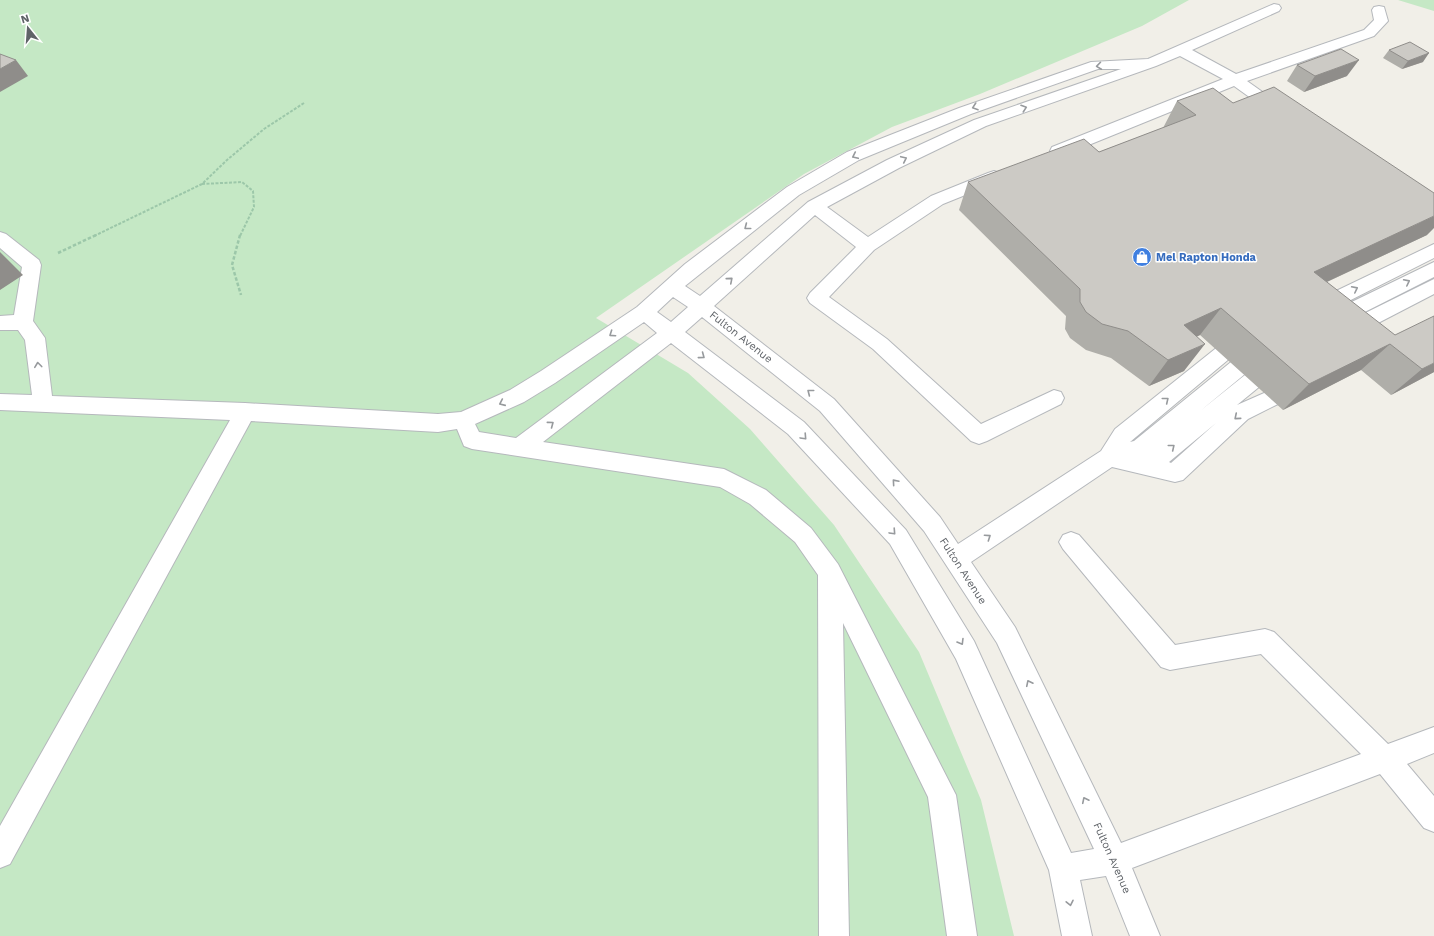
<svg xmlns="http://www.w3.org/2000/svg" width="1434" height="936" font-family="'Work Sans',sans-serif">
<rect width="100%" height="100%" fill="#f1efe8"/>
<path fill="#c5e8c5" d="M0 0H1189L1142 26 980 94 892 127 804 174 596 318 688 373 750 429 834 525 919 652 981 800 1014 936H0Z
M1398 0H1434V11Z"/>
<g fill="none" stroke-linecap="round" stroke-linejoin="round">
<defs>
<path id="minor" d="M1274 4 1279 5 1281 8 1279 11 1192 50 1236 74 1364 30 1374 20 1372 10 1374 7 1379 6 1384 7 1388 21 1374 36 1247 81 1285 108 1287 111 1285 114 1279 116 1273 114 1234 86 1064 155 1058 156 1052 155 1050 151 1052 147 1223 79 1180 56 1156 66 986 126 899 168 827 207 868 237 931 196 988 173 994 171 1000 173 1002 177 1000 181 943 204 874 250 829 297 887 339 981 424 1054 390 1061 392 1064 398 1061 404 987 441 979 444 971 441 873 349 810 303 807 298 810 293 856 247 815 215 714 306 834 399 940 517 958 544 1101 451 1115 429 1215 349 1222 346 1229 349 1232 354 1229 359 1130 442 1134 441 1231 362 1238 360 1245 362 1248 368 1245 374 1200 411 1245 375 1252 373 1259 375 1262 381 1259 387 1237 405 1271 390 1278 392 1281 398 1278 404 1248 419 1183 480 1175 482 1112 467 971 562 1015 627 1121 843 1361 754 1261 654 1170 670 1161 667 1063 549 1059 542 1063 535 1071 532 1079 535 1175 645 1265 629 1274 632 1388 744 1434 727V753L1407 764 1434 796V832L1424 828 1380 774 1132 868 1160 936H1130L1106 876 1080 880 1092 936H1062L1049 870 956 659 890 544 788 434 671 343 543 442 724 469 766 490 811 528 838 564 956 795 977 936H947L928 797 843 623 849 936H819L818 575 795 542 750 504 720 487 472 449 464 446 457 429 438 432 251 421 10 864 0 868V826L230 420 0 410V394L32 395 25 340 18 330H0V316L14 315 22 267 0 248V232L6 234 39 260 41 265 33 321 45 338 52 396 245 403 438 414 461 412 510 390 541 371 637 307 685 264 787 187 847 152 959 108 1091 62 1148 59ZM1098 69H1121L974 120 887 160 808 202 700 296 685 286 799 195 859 160 971 114ZM673 297 688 307 671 322 657 312ZM702 317 820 411 924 531 997 643 1094 849 1071 853 974 641 906 530 804 422 685 332ZM644 322 657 333 516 438 479 432 475 424 524 402 555 383ZM1216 423 1171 463 1169 462Z
M1434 244V258L1325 313 1318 315 1311 313 1308 308 1311 303Z
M1434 262V277L1339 325 1332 327 1325 325 1322 320 1325 315Z
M1434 279V294L1353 336 1346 338 1339 336 1336 331 1339 326Z"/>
</defs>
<use href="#minor" stroke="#b5b8bc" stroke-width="2"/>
<path stroke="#9cc7a9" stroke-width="2" stroke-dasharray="3 1.5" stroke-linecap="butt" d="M202 184 242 182 253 191 254 207 240 236
M94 236 202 184 227 160 264 129 304 103"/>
<path stroke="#9cc7a9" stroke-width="2.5" stroke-dasharray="3.5 2" stroke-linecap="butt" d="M240 235 232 265 241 295
M58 253 96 235"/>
<use href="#minor" fill="#fff" fill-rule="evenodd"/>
</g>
<path fill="#afaea9" d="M1389 50 1423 62 1402 69 1383 58Z
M1297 65 1347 76 1304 92 1287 81Z
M1177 101 1427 235 1327 282 1434 372 1391 395 1361 370 1283 410 1200 335 1196 337 1184 371 1149 386 1111 358 1086 350 1070 338 1065 329 1066 316 959 210 968 182 1099 152 1163 128Z"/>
<path fill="#8f8d8a" d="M1429 53 1423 62 1402 69 1408 61Z
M16 60 28 76 0 92V69Z
M1359 60 1347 76 1304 92 1315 76Z
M1434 216V228L1427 235 1290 299 1314 272Z
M0 252 23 275 0 290Z
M1221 308 1200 335 1164 352 1184 325Z
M1205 344 1184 371 1149 386 1168 360Z
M1390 344 1361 370 1283 410 1309 384Z
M1434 363V372L1391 395 1422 369Z"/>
<path fill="#cccac5" stroke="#8f8d8a" d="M1410 42 1429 53 1408 61 1389 50Z
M1341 49 1359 60 1315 76 1297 65Z
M0 54 16 60 0 69Z
M1274 87 1434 193V216L1314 272 1395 335 1434 316V363L1422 369 1390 344 1309 384 1221 308 1184 325 1205 344 1168 360 1128 331 1102 324 1086 312 1080 302V289L968 182 1084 139 1099 152 1196 115 1177 101 1213 88 1233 103Z"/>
<defs><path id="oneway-chevron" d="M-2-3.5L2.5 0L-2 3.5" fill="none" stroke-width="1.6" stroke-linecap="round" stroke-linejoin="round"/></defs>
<g stroke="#979a9d">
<use href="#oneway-chevron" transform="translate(1099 66) rotate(172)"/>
<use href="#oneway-chevron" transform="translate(975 107) rotate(161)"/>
<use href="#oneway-chevron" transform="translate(1024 108) rotate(-19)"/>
<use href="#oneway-chevron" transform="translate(855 156) rotate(155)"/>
<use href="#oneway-chevron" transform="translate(904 159) rotate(-25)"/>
<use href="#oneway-chevron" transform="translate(747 227) rotate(142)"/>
<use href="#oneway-chevron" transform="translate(730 280) rotate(-41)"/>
<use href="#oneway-chevron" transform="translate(1407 282) rotate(-27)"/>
<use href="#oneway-chevron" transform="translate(1355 289) rotate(-27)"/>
<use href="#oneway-chevron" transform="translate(612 334) rotate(146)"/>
<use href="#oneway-chevron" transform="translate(702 356) rotate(37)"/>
<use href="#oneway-chevron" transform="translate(38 365) rotate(-97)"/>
<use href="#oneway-chevron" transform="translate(810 392) rotate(-142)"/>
<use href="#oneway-chevron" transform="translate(1166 400) rotate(-39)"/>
<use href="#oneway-chevron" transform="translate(502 403) rotate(156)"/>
<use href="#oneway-chevron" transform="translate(1237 417) rotate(140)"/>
<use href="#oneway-chevron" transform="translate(551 424) rotate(-37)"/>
<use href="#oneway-chevron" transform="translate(804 437) rotate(47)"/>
<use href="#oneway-chevron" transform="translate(1172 447) rotate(-39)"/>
<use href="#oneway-chevron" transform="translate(895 482) rotate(-131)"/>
<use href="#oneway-chevron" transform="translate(893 532) rotate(47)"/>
<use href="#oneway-chevron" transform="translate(988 537) rotate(-34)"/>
<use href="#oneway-chevron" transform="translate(961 642) rotate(59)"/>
<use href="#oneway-chevron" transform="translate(1029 683) rotate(-116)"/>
<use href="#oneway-chevron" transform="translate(1085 800) rotate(-116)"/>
<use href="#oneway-chevron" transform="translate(1070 903) rotate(78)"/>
</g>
<defs>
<symbol id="shop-disc" viewBox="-11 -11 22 22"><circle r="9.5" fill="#3f7fe0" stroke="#fff"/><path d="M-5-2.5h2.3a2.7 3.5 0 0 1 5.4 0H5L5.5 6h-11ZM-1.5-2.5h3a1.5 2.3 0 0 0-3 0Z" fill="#fff"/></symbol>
</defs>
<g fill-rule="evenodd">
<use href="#shop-disc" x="1131" y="246" width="22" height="22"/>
</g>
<g text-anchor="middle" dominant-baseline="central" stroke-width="3" stroke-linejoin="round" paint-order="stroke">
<g font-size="11" font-weight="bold" fill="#366cbe" stroke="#fff" text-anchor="start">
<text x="1156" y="257">Mel Rapton Honda</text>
</g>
<g font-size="11" fill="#5f6368" stroke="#fff">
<text transform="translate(741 337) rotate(38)">Fulton Avenue</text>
<text transform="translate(963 571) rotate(57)">Fulton Avenue</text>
<text transform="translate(1112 858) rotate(66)">Fulton Avenue</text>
</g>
</g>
<g transform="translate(28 28) rotate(343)" stroke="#ffffff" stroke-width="3" paint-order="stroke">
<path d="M0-3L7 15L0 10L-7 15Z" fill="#5f6368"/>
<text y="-6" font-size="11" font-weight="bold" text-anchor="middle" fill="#5f6368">N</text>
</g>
</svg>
